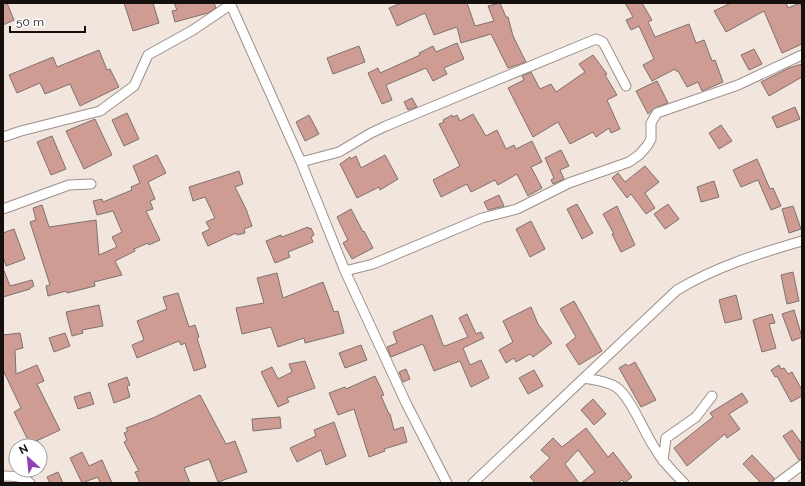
<svg xmlns="http://www.w3.org/2000/svg" width="805" height="486" font-family="Raleway,sans-serif">
<rect width="100%" height="100%" fill="#f2e5de"/>
<path fill="#cf9c93" stroke="#7e716e" d="M3 3H7L14 20 3 25Z
M124 3H153L159 23 133 31Z
M174 3H214L216 8 208 13 175 22 172 11 177 10Z
M401 3H467L475 26 494 21 488 6 500 3 506 17H508L513 36 526 62 508 68 491 34 461 43 457 27 434 35 425 13 397 26 389 8Z
M625 3H642L652 20 648 22 655 37 689 24 696 43 704 40 712 61 715 60 723 82 702 91 698 82 687 87 678 71H676L675 69 652 81 643 65 654 59 639 26 631 30 626 20 633 17Z
M731 3H786L788 8 800 3 802 7V44L782 53 764 11 726 32 714 11Z
M457 43 464 59 444 68 447 74 433 81 426 68 386 85 392 100 382 104 368 73 378 68 380 73 420 55 419 53 433 46 436 52Z
M359 46 365 62 333 74 327 58Z
M754 49 762 64 749 70 741 55Z
M99 50 107 70 110 69 119 87 80 106 70 84 45 94 40 83 17 93 9 75 53 57 57 67Z
M593 55 607 74 605 75 617 95 607 100 620 129 611 133 609 128 596 137 593 132 570 144 558 122 533 137 508 88 524 80 522 76 531 72 540 89 551 84 556 92 585 72 579 64Z
M802 64V77L769 96 761 82 789 68Z
M657 81 668 103 655 108 648 114 636 91Z
M412 98 417 107 408 110 404 102Z
M795 107 800 119 777 128 772 117Z
M127 113 139 139 124 146 112 120Z
M473 114 486 136 497 130 506 149 514 145 516 149 532 141 542 162 531 167 542 188 528 196 517 174 498 185 495 180 471 192 467 184 441 197 433 180 460 166 439 124 444 122 443 120 452 115 453 117 457 115 460 121Z
M309 115 319 134 305 141 296 122Z
M95 119 112 155 84 169 66 131Z
M721 125 732 141 719 149 709 133Z
M52 136 66 169 51 175 37 142Z
M561 150 569 166 560 170 564 179 553 184 551 180 554 178 545 158Z
M157 155 166 173 148 182 155 199 150 201 153 209 146 211 160 240 149 245 148 243 134 249 135 251 115 261 122 275 94 282 95 286 67 293 66 291 48 296 46 286 50 285 30 222 36 220 33 208 42 205 49 227 96 220 99 255 117 247 112 237 122 232 113 211 97 215 93 201 102 199 103 202 132 190 131 187 140 183 133 166Z
M385 155 398 179 380 190 379 187 357 198 340 164 350 157 351 159 356 156 361 168Z
M757 159 770 189 773 188 781 206 771 210 758 180 741 187 733 170Z
M645 166 659 182 645 193 655 208 646 214 631 194 627 198 612 178 618 173 625 182Z
M239 171 243 184 235 187 246 209 252 226 244 229 245 233 237 235 236 233 208 246 202 233 210 229 206 222 215 218 205 197 193 201 189 187Z
M714 181 719 197 701 202 697 187Z
M499 195 504 206 488 210 484 202Z
M577 204 593 233 582 239 567 209Z
M668 204 679 219 665 229 654 214Z
M617 206 635 245 621 252 612 234H614L603 214Z
M793 206 801 229 789 233 782 209Z
M351 209 363 232 364 231 373 248 352 259 343 243 348 240 337 217Z
M531 221 545 249 530 257 516 229Z
M308 227 309 229 311 228 314 235 311 237 313 242 288 252 290 257 275 263 266 241 281 235 282 237Z
M14 229 25 259 6 266 3 256V233Z
M3 268 10 286 32 280 34 286 30 288V289L3 297Z
M793 272 799 301 787 304 781 275Z
M277 273 283 298 323 282 334 312 338 311 344 333 305 343 304 338 278 347 271 327 242 334 236 308 264 303 257 278Z
M178 293 189 327 195 325 199 337 197 338 206 367 194 371 185 343 181 345 179 341 137 358 132 345 144 340 137 321 167 309 163 297Z
M736 295 742 319 725 323 719 300Z
M574 301 602 351 579 365 566 345 576 337 560 309Z
M99 305 103 326 82 330 83 333 72 336 66 312Z
M531 307 538 324 552 343 533 357 530 354 516 362 514 358 506 363 499 350 513 342 503 321Z
M794 310 802 337 792 341 782 314Z
M467 314 476 334 481 332 484 338 463 348 470 365 481 360 489 378 471 387 460 361 434 371 423 344 391 357 387 347 397 343 393 332 432 315 443 345 445 346 468 337 459 318Z
M772 314 775 323 769 324 776 348 762 352 753 320Z
M20 333 23 348 15 350 16 374 37 365 44 381 37 384 60 430 30 444 14 412 21 408 3 370V335Z
M65 333 70 346 54 352 49 338Z
M361 345 367 360 345 368 339 353Z
M305 361 315 388 287 398 289 402 278 407 261 372 272 367 278 379 292 372 289 364Z
M635 362 656 400 641 407 619 368 626 364 628 366Z
M779 365 781 369 784 368 788 374 792 372 802 390V396L791 402 777 376 775 377 771 370Z
M406 369 410 379 403 382 399 372Z
M534 370 543 386 528 394 519 378Z
M375 376 384 395 381 396 389 414H390L394 430 403 427 407 442 384 449 385 451 369 457 354 409 338 415 329 393 345 387 346 389Z
M127 377 130 385 127 386 130 397 114 403 108 384Z
M90 392 94 404 78 409 74 397Z
M742 393 748 402 729 414 740 429 727 438 725 434 687 466 674 448 713 417 710 413Z
M200 395 226 444 235 441 247 472 218 482 209 459 184 468 190 483H140L135 472 139 471 124 442 127 440 124 433 128 431 126 428 153 418Z
M593 399 606 414 594 425 581 410Z
M280 417 281 428 253 431 252 419Z
M334 422 346 456 326 465 321 450 297 462 290 448 316 436 314 430Z
M586 428 608 457 613 452 632 477 625 483 622 480 618 483H581L595 472 578 450 565 464 579 483H535L530 477 550 458 541 450 553 438 562 447Z
M792 430 802 444V459L799 460 783 436Z
M82 452 89 466 102 460 112 483H100L98 477 82 483 70 458Z
M752 455 774 478 772 483H761L743 464Z
M58 472 63 483H50L47 477Z"/>
<g fill="none" stroke-linecap="round" stroke-linejoin="round">
<defs>
<path id="street" d="M230 3 301 162 345 271 406 403 447 483
M3 137 21 131 100 111 134 86 148 55 193 30 230 5
M301 162 339 152 371 133 386 126 596 39 603 42 626 86
M3 209 69 185 91 184
M345 271 373 264 482 218 517 209 569 183 629 162 639 155 647 146 651 139V123L657 113 738 85 802 55
M584 378C595 380 607 381 616 387 630 396 644 432 654 447 662 461 673 472 684 483
M663 461 666 438 696 417 712 396
M3 476C13 476 22 476 30 483
M473 483 677 290C718 266 757 254 802 241
M778 483 802 465"/>
</defs>
<use href="#street" stroke="#9d908a" stroke-width="11"/>
<use href="#street" stroke="#fff" stroke-width="9"/>
</g>
<rect width="805" height="486" fill="none" stroke="#15100e" stroke-width="8"/>
<g transform="translate(28 458) rotate(333)"><circle r="19" fill="#ffffff" stroke="#a19f9f"/>
<path d="M0-3L7 15L0 10L-7 15Z" fill="#8d41b2"/>
<text y="-6" font-size="11" font-weight="bold" text-anchor="middle" fill="#15100e">N</text>
</g>
<path d="M10 26v6h75v-6" fill="none" stroke="#15100e" stroke-width="2"/>
<text x="16" y="26" font-size="12" fill="#15100e" stroke="#ffffff" stroke-width="3" paint-order="stroke">50 m</text>
</svg>
